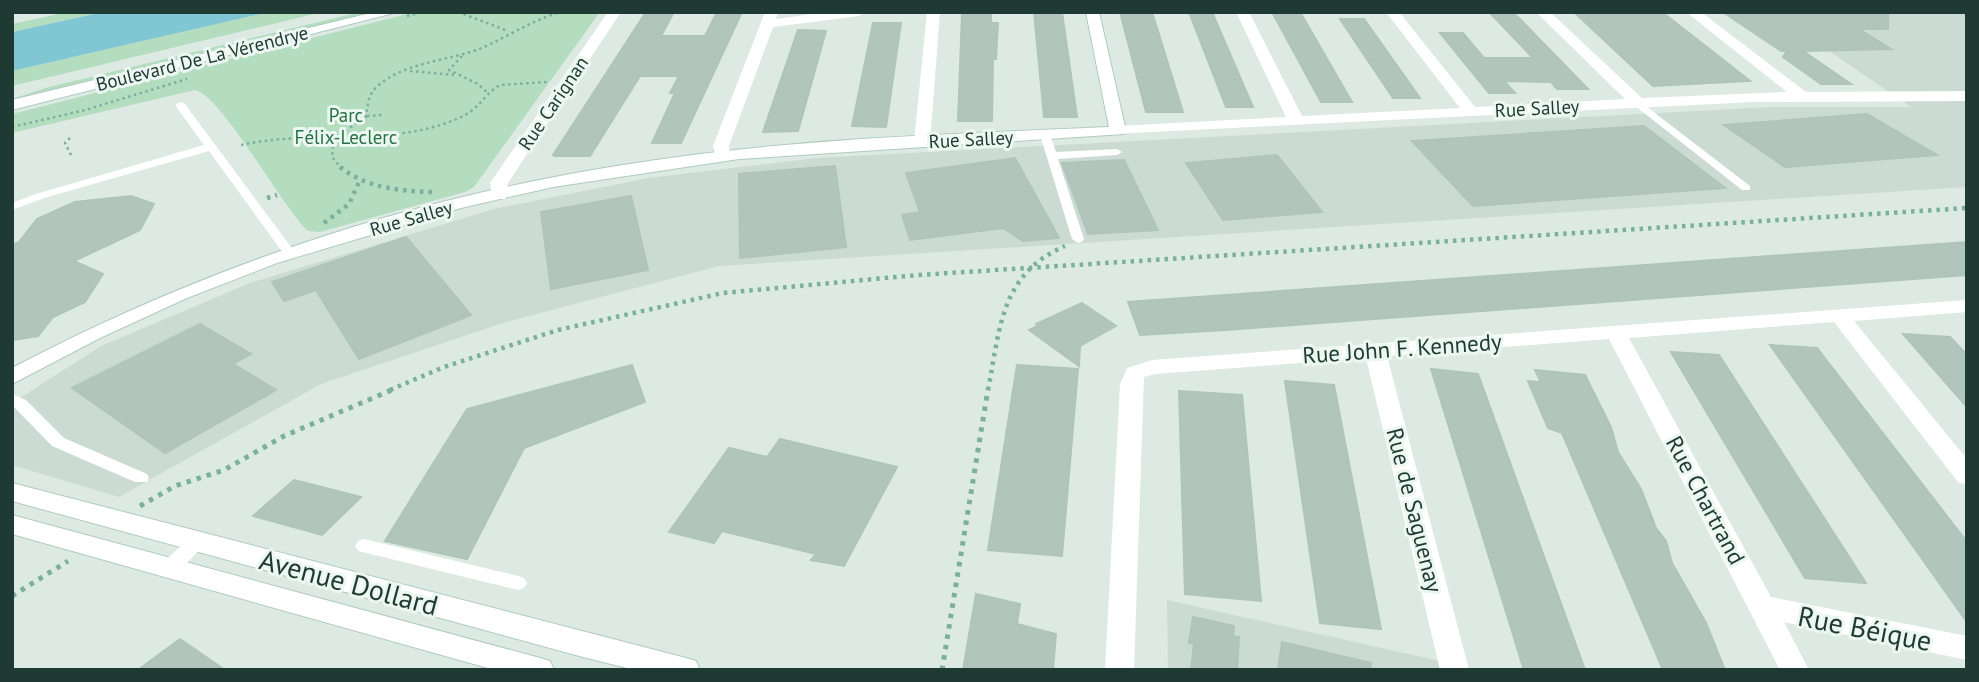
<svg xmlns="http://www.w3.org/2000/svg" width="1979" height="682" font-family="'PT Sans',sans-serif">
<rect width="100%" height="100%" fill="#ddeae4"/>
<path fill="#cbdad3" d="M1772 12H1967V187L719 266 506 322 321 384 119 497 12 465V403L101 346 250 283 494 209 648 178 817 158 1770 107H1911Z
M1167 600 1480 670H1168Z"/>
<path fill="#b4ddbf" d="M68 12H103L12 32V24Z
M269 12H323L12 86V71Z
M360 12H374L12 99 49 87Z
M415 12H600L474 187 465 192 320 232 308 231C281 206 223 97 195 90L12 133V114Z"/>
<path fill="#81c7d3" d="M103 12H269L12 71V32Z"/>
<path fill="#b2c5bd" stroke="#afc4bb" stroke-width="2" d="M646 12H674L661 36H705L717 12H742L681 143H652L675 93H670L679 76H640L590 156H555L553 155Z
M1034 12H1062L1077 117H1044Z
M1120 12H1152L1183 112H1146Z
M1189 12H1212L1253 107H1226Z
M1272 12H1300L1352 102H1321Z
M1512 12 1521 20 1588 89H1557L1551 82 1504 81 1515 93H1489L1440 33H1463L1484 58H1533L1490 13Z
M1574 12H1662L1750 81 1653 86Z
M1723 12H1888V29H1859L1891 49 1803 51 1851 84H1821L1783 57 1787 51H1781Z
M962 13H991V23H998L996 59H993L992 121H958Z
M1340 19H1364L1420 98H1393Z
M873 23H901L886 127 852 126Z
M798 30 826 31 798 131 763 132Z
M1867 114 1937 155 1785 167 1724 125Z
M1644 126 1725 188 1473 206 1412 141Z
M1277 155 1322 212 1223 220 1186 163Z
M1015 158 1059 238 1023 241 1003 228 910 240 902 215 920 212 906 173Z
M1124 160 1158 230 1088 234 1062 163Z
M835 166 846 247 740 258 739 174Z
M131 196 154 204 140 230 74 261 103 274 85 302 53 317 38 336 12 340V245L19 242 37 219 75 202Z
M631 196 648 270 551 289 541 212Z
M406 237 471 315 359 359 316 290 284 301 272 282Z
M1967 242V275L1226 330 1140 335 1128 302Z
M1082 303 1116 326 1080 346 1079 366 1029 330 1038 326 1036 324Z
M200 324 251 354 233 364 276 390 165 453 72 388Z
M1903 334 1950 337 1967 355V407Z
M1770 345 1817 348 1967 542V622Z
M1671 352 1719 355 1866 583 1805 578Z
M632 365 645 402 524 448 467 559 385 541 467 409Z
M1017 365 1078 369 1062 556 988 550Z
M1431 369 1478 374 1585 670H1526L1523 667Z
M1535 370 1585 375 1611 427 1618 452 1641 489 1656 528 1666 541 1672 563 1706 623 1725 670H1663L1562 433 1548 428 1528 381 1541 382Z
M1285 381 1334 385 1381 629 1320 623Z
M1179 391 1242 395 1261 601 1185 594Z
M780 439 897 467 844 566 811 560 816 554 722 531 714 543 669 532 729 448 767 457Z
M294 480 361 497 322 535 253 516Z
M976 594 1020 604 1017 624 1056 634 1053 670H963Z
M1193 617 1234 626 1233 636 1239 637 1237 670H1191L1194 644 1189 643Z
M180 639 225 670H138Z
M1282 642 1371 663 1370 670H1278Z"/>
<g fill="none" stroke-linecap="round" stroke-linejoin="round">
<defs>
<path id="secondary" d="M375 12H398L12 110V100Z
M1086 12H1099L1126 131 1124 134 739 159 553 187 461 208 277 263 187 298 100 338 12 384V368C211 263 426 193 649 161 801 138 955 134 1109 127Z
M12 483 686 658 696 661 700 670H635L583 657 12 501Z
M12 515 540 658 550 661 554 670H495L12 534Z"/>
</defs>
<use href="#secondary" stroke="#b0cac0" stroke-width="2"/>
<path stroke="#7caf9e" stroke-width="2.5" stroke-dasharray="2.5 3.5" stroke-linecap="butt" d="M458 12 508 31
M407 16 423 12
M462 56 449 70 478 84 488 93
M410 71 454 75
M367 116 383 115
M12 127 85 110 187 79
M70 138 65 143 72 157
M241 145C312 129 391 148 459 118 479 110 484 94 500 85L548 82
M342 169 332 157 334 138 366 117C368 103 368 93 380 84 409 61 449 61 482 48 509 36 532 20 561 12"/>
<path stroke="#7caf9e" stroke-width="4.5" stroke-dasharray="3.5 5" stroke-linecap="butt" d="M340 167C367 188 399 191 432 192
M267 198 277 195
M324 223 349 204 360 180
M390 390 444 367 558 330 723 293 918 275 1967 208
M988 390C1000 329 1000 274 1065 246"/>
<path stroke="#7caf9e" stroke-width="5" stroke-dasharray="4.5 6" stroke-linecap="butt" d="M140 506 175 486 224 470 284 436 394 389
M12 596 68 561
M942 670 988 389"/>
<path fill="#fff" fill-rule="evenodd" d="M1638 100 1750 186V190H1742L1634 105 1633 103Z
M180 102 184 103 294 251 296 254 294 257H286L209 151 44 198 12 210V203L36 194 204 145 175 105Z
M1045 132 1050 135 1056 152 1117 149 1122 152 1117 155 1058 159 1084 239 1082 242 1078 243 1072 239 1040 135Z
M12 394 26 400 64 438 147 474 149 478 147 482H135L52 446 12 405Z
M197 535 203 537 206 542 203 547C192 556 178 577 163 572L160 567 163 562 191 537Z
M364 539 518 576 524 578 527 583 524 588 518 590 358 551 355 546 358 541Z"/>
<path fill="#fff" fill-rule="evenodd" d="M608 12H621L508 183 505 199H493L490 183Z
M765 12H778L776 19 827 12H865L859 16 773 27 729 146 730 156 728 160H716L713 146Z
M927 12H940L930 142 922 147 914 142Z
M1236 12H1249L1302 116 1460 108 1386 12H1399L1475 107 1625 99 1536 12H1550L1642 98 1787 92 1686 12H1701L1806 92 1967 91V101L1754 102 1112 134V128L1118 126 1286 117Z
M1967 300V312L1854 321 1967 459V485L1958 482 1834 322 1629 338 1771 597 1967 636V660L1784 622 1809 670H1780L1609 339 1387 356 1469 670H1440L1366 358 1155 374 1144 377 1134 670H1105L1120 384 1127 368 1152 360Z"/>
<use href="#secondary" fill="#fff" fill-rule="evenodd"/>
</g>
<g text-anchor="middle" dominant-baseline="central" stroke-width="6" stroke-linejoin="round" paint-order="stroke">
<g font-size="19" fill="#1e3a32" stroke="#edf7f2">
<text transform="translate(202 58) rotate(-14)">Boulevard De La Vérendrye</text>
<text transform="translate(553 103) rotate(-56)">Rue Carignan</text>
<text transform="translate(1537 108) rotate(-3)">Rue Salley</text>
<text transform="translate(971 139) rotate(-3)">Rue Salley</text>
<text transform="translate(411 218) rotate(-16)">Rue Salley</text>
</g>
<g font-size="19" fill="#277243" stroke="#edf7f2">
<text x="346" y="115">Parc<tspan x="346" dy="22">Félix-Leclerc</tspan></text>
</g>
<g font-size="23" fill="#1e3a32" stroke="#edf7f2">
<text transform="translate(1402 348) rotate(-4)">Rue John F. Kennedy</text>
<text transform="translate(1706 500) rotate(62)">Rue Chartrand</text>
<text transform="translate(1415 510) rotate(76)">Rue de Saguenay</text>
</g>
<g font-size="28" fill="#1e3a32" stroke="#edf7f2">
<text transform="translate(349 582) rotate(15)">Avenue Dollard</text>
<text transform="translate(1865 628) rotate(11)">Rue Béique</text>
</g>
</g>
<rect width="1979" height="682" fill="none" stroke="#1e3a32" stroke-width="28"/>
</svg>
